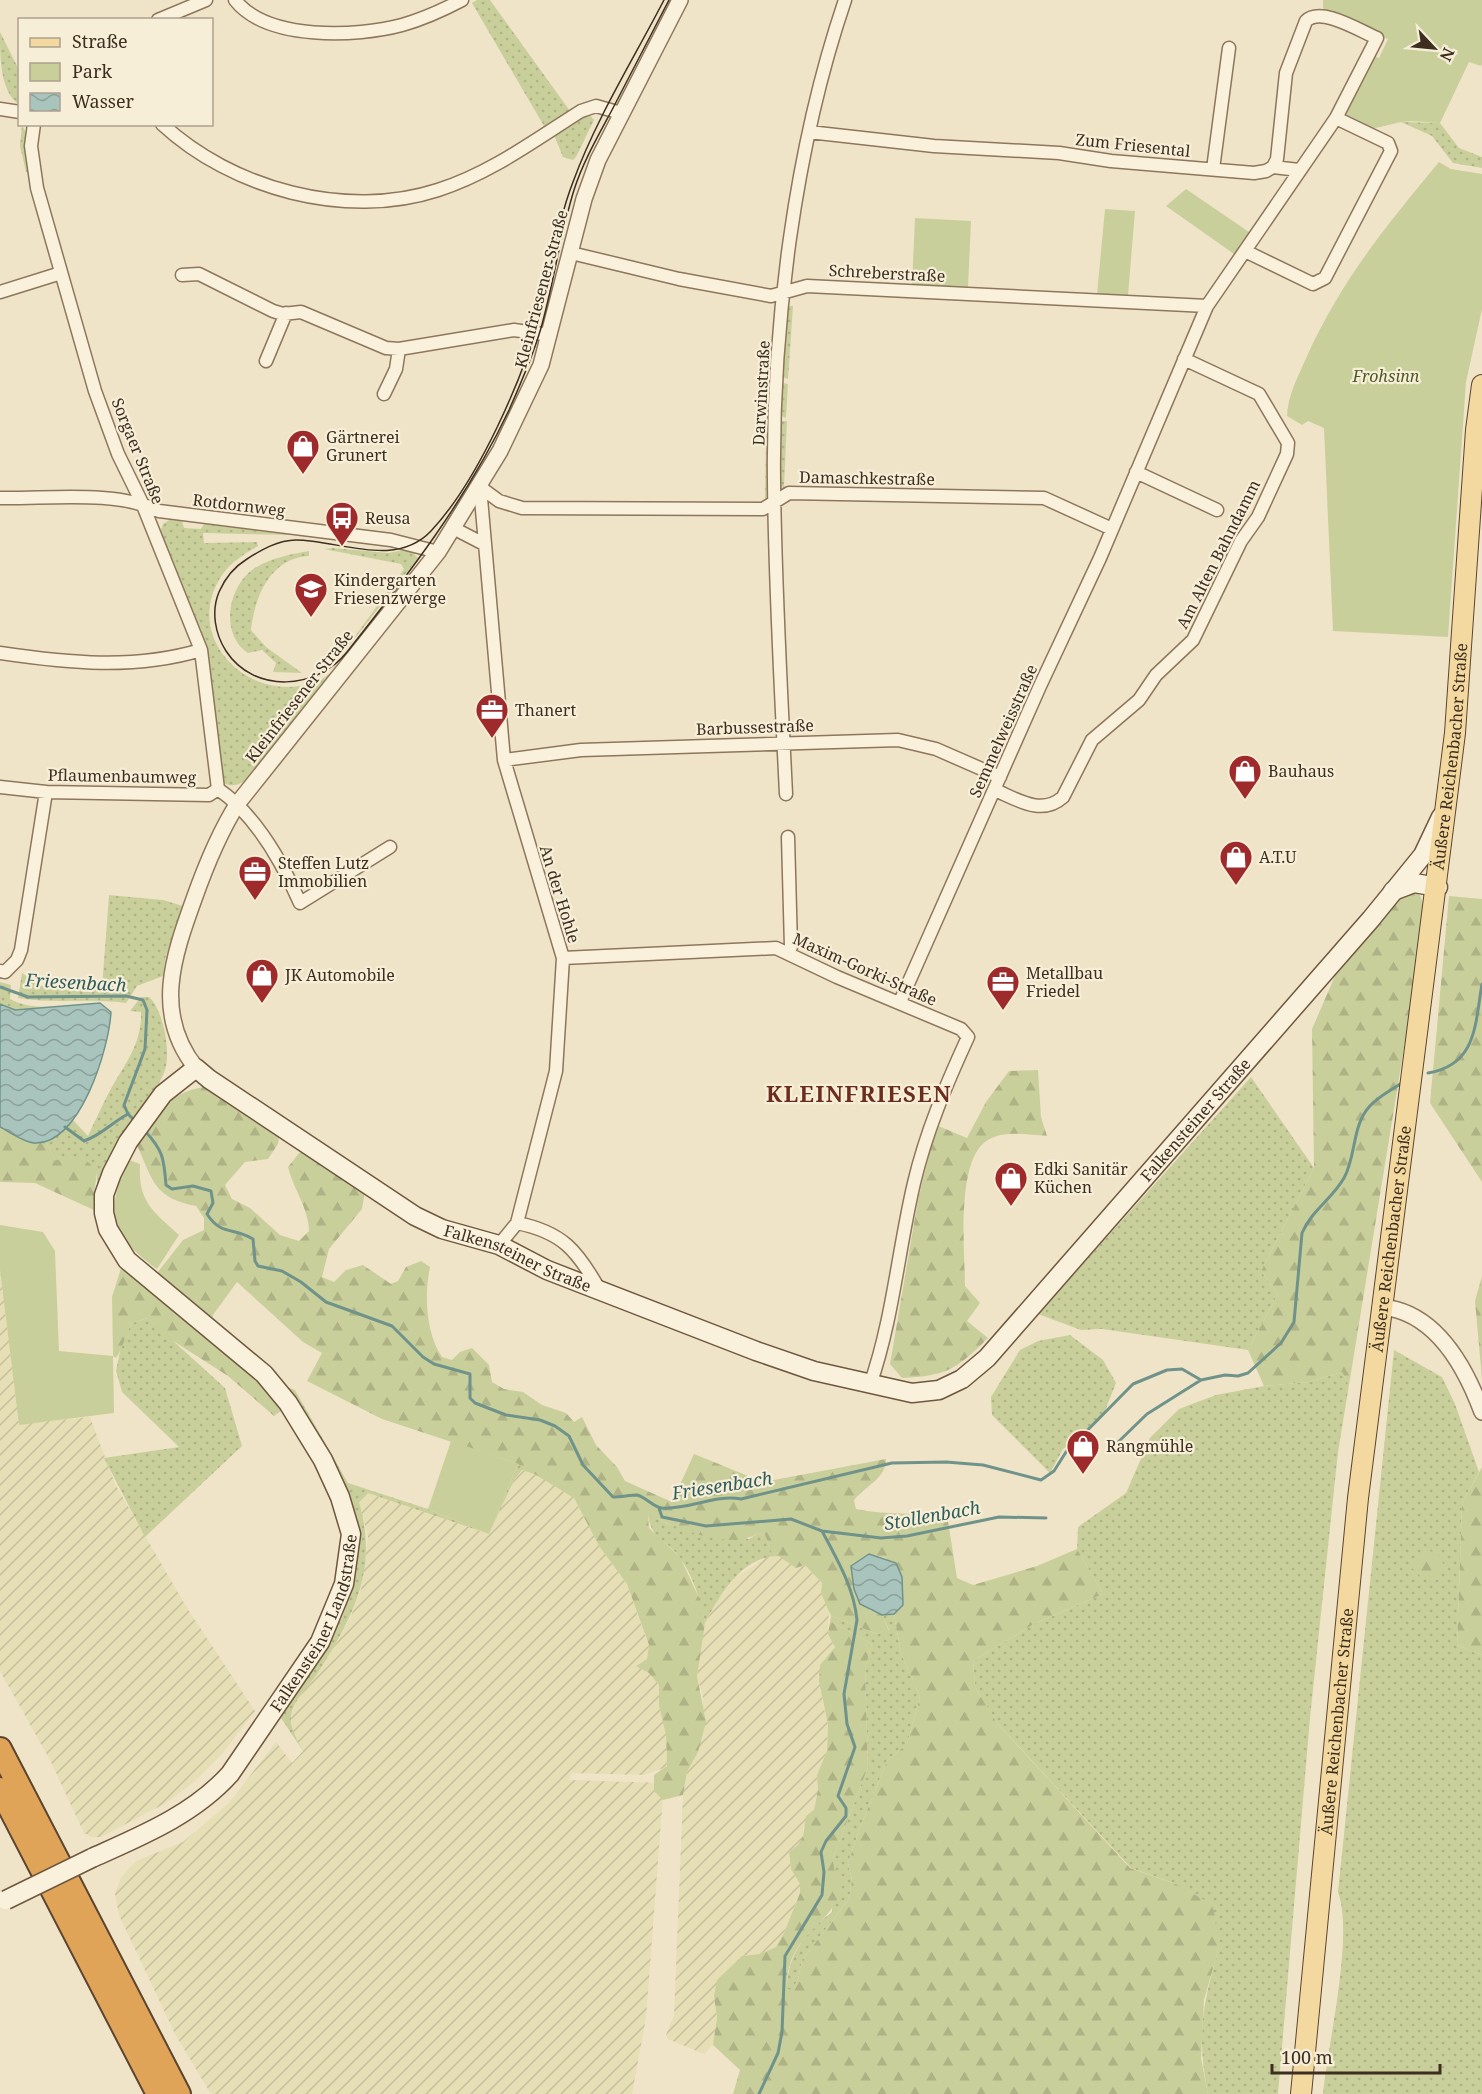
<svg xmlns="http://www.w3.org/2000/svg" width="1482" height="2094" font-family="'Noto Serif',serif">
<defs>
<pattern id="farmland-furrows" width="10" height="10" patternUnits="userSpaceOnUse" patternTransform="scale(1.5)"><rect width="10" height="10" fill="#e6deb5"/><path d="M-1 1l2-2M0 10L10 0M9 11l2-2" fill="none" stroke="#c6bf9b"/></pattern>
<pattern id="grass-dots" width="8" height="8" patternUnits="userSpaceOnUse" patternTransform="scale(1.5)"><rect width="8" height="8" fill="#c9cf9b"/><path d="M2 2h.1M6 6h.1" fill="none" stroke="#aeb285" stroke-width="1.8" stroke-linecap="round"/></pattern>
<pattern id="forest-firs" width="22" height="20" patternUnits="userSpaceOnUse" patternTransform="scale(1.5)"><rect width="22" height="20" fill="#c9cf9b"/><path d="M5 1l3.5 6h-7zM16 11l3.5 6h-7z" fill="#aeb285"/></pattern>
<pattern id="water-waves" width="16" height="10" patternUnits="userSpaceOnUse" patternTransform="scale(1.5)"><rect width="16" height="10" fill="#a9c4bc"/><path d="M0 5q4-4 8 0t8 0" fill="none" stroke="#8ba098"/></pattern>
</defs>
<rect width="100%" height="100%" fill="#f0e4c8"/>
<path fill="url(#farmland-furrows)" d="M0 1270 19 1424 90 1417 115 1484 187 1608 255 1711 222 1754 195 1781 166 1803 101 1837H92L84 1833 50 1760 0 1671Z
M522 1470 548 1479 574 1498 599 1546 627 1584 649 1646 647 1659 637 1665 649 1673 659 1685V1706L666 1735 667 1767 644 1775 572 1773 569 1780 664 1783 646 2018 632 2094H211L175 2034 119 1915 115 1894 121 1877 136 1861 183 1842 229 1803 276 1742 292 1763 303 1751 293 1732 291 1717 297 1700 339 1639 351 1616 361 1589 368 1537 359 1501 368 1493 489 1534 514 1480Z
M768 1556H780L796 1568 805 1565 822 1583 821 1593 829 1608 828 1634 835 1647 820 1665 823 1704 828 1725 827 1751 817 1775 818 1790 814 1810 803 1828V1836L798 1845 789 1852 791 1869 800 1884V1893L784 1933 776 1947 760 1954 742 1956 714 1996 717 2018 713 2045 704 2054 668 2039 666 2035 674 2015 683 1795 687 1772 698 1752 703 1698 697 1676 700 1647 705 1623 717 1601 735 1578Z"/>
<path fill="url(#grass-dots)" d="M477 0H490L570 111 544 126 472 3Z
M0 32 19 70V104C0 92 0 57 0 32Z
M588 113 594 120 576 157 573 160 563 157 554 135Z
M1401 122 1440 123 1459 148 1482 157V168L1453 163 1432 136Z
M22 125 26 133 29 171 26 172 20 146Z
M786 306H793L788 379 779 376Z
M783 383 788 384 786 418 779 415 780 386Z
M781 421H787L784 486 788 489 779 487Z
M766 436 771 437 769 496 765 502Z
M169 520 182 521 184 528 201 529 204 524 292 535 203 533 204 543 257 542 258 546C244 554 231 562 222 575 181 636 247 704 312 683 326 679 336 669 346 659L253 775C244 782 235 789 224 783L221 777 210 664 200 628 160 532 163 524Z
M333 548 388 553 409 549 418 558 340 657 404 569 401 564 324 549Z
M309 551V556C271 558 255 595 251 630L266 647 302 673 273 672 276 663 262 650 248 653C219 634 228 585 255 568 271 558 291 554 309 551Z
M207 852 166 955 163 976 137 986 126 1003C90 998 54 1004 18 998L22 973 42 986 102 988 109 895 163 900 183 906 195 872Z
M0 982 11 985 10 999C35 1013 72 1004 100 1003L15 1010 0 1004Z
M141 997H149C163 1009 170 1049 166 1066 161 1088 140 1105 129 1124 117 1143 108 1165 97 1185V1172L56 1161 46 1142 73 1120 88 1136C96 1119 104 1101 113 1085 128 1060 142 1041 141 1012L130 1011Z
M1251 1077 1314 1168 1261 1271 1278 1294 1248 1350 1102 1329 1081 1330 1038 1314Z
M148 1318 225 1388 242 1446 145 1537 104 1458 179 1447 122 1392 116 1371 122 1341 132 1323Z
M1070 1335 1103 1360 1116 1383 1103 1416 1086 1432 1063 1449 1050 1473 992 1415 991 1397 1020 1350 1038 1341Z
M1394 1350 1442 1377 1455 1404 1479 1472 1462 1503 1457 1645 1482 1655V2094H1323C1328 2042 1354 1937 1338 1892Z
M1342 1372 1349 1385 1338 1452 1310 1718 1278 2094H1208C1196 2035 1203 2003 1219 1947L1176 1884 1131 1868 997 1723 975 1687 973 1661 1034 1624 1103 1594 1077 1549 1078 1527 1126 1493 1150 1438 1179 1409 1216 1395 1264 1386 1309 1382Z
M290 1388 295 1390 348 1483 428 1509 489 1534 518 1464 548 1479 522 1470 514 1480 489 1534 368 1493 359 1502C379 1569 353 1618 317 1674 308 1687 293 1700 291 1717 290 1729 298 1741 303 1751L281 1718 342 1618 353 1585 357 1551 287 1389Z
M648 1514 668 1524 749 1539 758 1533 765 1535 771 1551 780 1556C743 1555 720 1594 705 1623 701 1601 693 1576 680 1558 667 1539 651 1541 648 1514Z
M894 1614 901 1653 920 1697 907 1744 887 1761 860 1828 848 1863 852 1880 849 1899 802 1960 798 1979 792 1991 787 1989C787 1954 806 1932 832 1912L833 1858 868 1767 865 1667 872 1644 830 1621 831 1616 877 1634 889 1630 882 1615Z"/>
<path fill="url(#forest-firs)" d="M1410 891 1420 895 1424 907V925L1349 1385 1342 1372 1309 1382 1264 1386 1248 1350 1278 1294 1261 1271 1314 1168 1312 1029 1335 976 1401 896Z
M1449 896 1482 899V1182L1430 1103Z
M1038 1070 1041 1117 1047 1136C1028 1135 1005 1130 988 1140 955 1159 965 1253 965 1286L980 1303 967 1321 988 1338C957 1369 947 1376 902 1378L890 1364 918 1200 936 1125 967 1138 986 1102 1009 1071Z
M204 1087 280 1131 278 1144 268 1159 245 1162 225 1185 232 1199 250 1208 280 1235 299 1241 309 1231C309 1209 293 1188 288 1167L299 1153 308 1149 365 1191 362 1209 329 1249 322 1277 334 1282 346 1270 363 1265 391 1284 398 1281 406 1267 421 1261 430 1267C424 1296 426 1333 442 1357L452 1360 460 1352 472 1348 489 1365 492 1382 504 1389 523 1392 542 1405 566 1413 574 1422 582 1417 596 1445 617 1467 625 1481 672 1502 694 1454 763 1482 886 1459C886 1478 868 1484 854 1500L856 1509C885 1515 917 1513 947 1515L957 1578 973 1585 1037 1566 1077 1549 1103 1594 1034 1624 973 1661 975 1687 997 1723 1130 1868 1176 1884 1213 1905 1219 1947 1204 2000 1201 2058 1208 2094H733L740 2070 713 2045 717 2018 714 1996 717 1980 742 1956 760 1954 776 1947 784 1933 800 1893V1884L791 1869 789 1852 798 1845 803 1836 806 1816 814 1810 818 1790 817 1775 827 1751 828 1725 819 1681 820 1665 835 1647 828 1634 830 1621 872 1644 865 1667 868 1767 833 1858 834 1869 843 1877C839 1928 786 1928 787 1989L792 1990 798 1979 802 1960 849 1899 852 1880 848 1863 860 1828 887 1761 907 1744 920 1697 901 1653 894 1614 903 1605 886 1558 869 1554V1610L882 1615 889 1631 877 1634 831 1616 821 1593 822 1583 805 1565 796 1568 771 1551 765 1535 758 1533C730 1552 676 1527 648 1515L649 1528 680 1557 701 1602 705 1623 697 1676 706 1722 698 1752 687 1772 683 1795 663 1800 654 1791V1775L667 1766 666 1735 659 1706V1685L649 1673 636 1666 647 1659 649 1645 627 1584 599 1546 574 1498 518 1464 382 1419 307 1381 322 1353 303 1342 237 1282 213 1315 209 1332 235 1354 285 1408 274 1416 228 1376 167 1337 148 1318 132 1323C126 1333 122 1350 116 1358L113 1356 112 1297 122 1265 142 1279 157 1273 183 1240 204 1230V1218L196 1206C154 1198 153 1181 137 1145 153 1116 169 1092 204 1087Z
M0 1128 31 1143 46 1142 56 1161C75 1156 85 1155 97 1172L94 1195 96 1211 35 1183 0 1182Z
M1482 1276V1379L1475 1301Z
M1482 1467V1655L1457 1645 1462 1503Z
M1427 1550 1438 1554 1445 1567 1438 1579 1431 1582 1420 1576 1412 1568 1419 1556Z"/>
<path fill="#c9cf9b" d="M1323 0H1482V64L1481 66 1469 62 1440 123C1428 123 1414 120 1402 122 1381 125 1365 137 1346 116L1347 108 1374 56 1379 58 1388 39 1323 14Z
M1439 162 1451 169 1482 174V309L1466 382 1448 637 1333 631 1324 428 1308 421 1302 425 1287 416C1288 394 1298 377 1307 356 1342 279 1386 226 1439 162Z
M1186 189 1249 232 1234 254 1166 206Z
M1105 209 1135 211 1128 295 1097 294Z
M915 218 971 221 968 287 912 285Z
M129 1160 140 1164C138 1202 153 1211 179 1235L157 1269C110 1235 104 1212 129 1160Z
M0 1225 43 1232 55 1251 59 1351 113 1356 114 1413 19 1425 0 1270Z
M451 1441 518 1464 489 1534 428 1509Z"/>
<path fill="url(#water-waves)" stroke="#6f938a" stroke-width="1.5" d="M100 1003 111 1012C109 1048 80 1146 34 1143 23 1142 10 1132 0 1127V1004L15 1010Z
M869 1554 896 1563 902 1577 903 1605 894 1614 882 1615 860 1604 854 1589 851 1566Z"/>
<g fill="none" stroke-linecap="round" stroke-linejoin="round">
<path stroke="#6f938a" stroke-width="3" d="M0 987 28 997 126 996 143 1000 147 1010 145 1049 124 1105 128 1114 135 1121
M1428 1073C1477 1065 1475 1024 1482 984
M65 1127 84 1141C102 1135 111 1123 128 1114
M144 1130C163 1150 164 1158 166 1185L172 1189 193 1186 211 1191 213 1203 207 1214C221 1236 234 1227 253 1239L255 1261 258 1266 282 1271 301 1282 326 1302 392 1326 423 1357 434 1364 470 1374V1398L475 1403 506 1415 540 1420 555 1426 569 1436 583 1465 613 1497C621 1497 630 1495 637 1495 646 1497 653 1507 662 1508 689 1510 715 1494 741 1499L892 1463 946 1462 983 1465 1041 1480 1054 1471 1066 1452 1133 1384 1167 1370 1182 1369 1201 1380 1225 1375 1238 1376 1248 1373 1281 1343 1294 1322 1302 1233C1312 1210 1332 1199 1344 1178 1356 1157 1352 1126 1369 1107 1377 1097 1392 1090 1403 1082
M1113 1447 1147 1414 1201 1380
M659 1508 662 1517 706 1526 791 1519 822 1531 881 1538 907 1536 999 1517 1046 1518
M759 2094 778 2053 782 2032 785 1956 822 1895 824 1872 821 1852 826 1841 846 1816V1808L838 1796 855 1747 847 1724 844 1694 857 1620C854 1588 837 1559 822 1531"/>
<defs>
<path id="minor" d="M235 0C267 41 357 37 402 25 423 19 443 10 462 0
M158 20 206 0
M0 109 20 112
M34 124 31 146 37 188 95 391 118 454 142 503 201 650 218 789
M162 124C232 189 346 220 438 190 491 173 535 140 581 111L596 106 621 113
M809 132 934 146 1059 153 1111 161 1254 173 1266 171 1273 167 1299 170
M1213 169 1229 48
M1245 251 1313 284 1325 278 1391 151 1388 143 1336 118
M571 253 679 279 771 296 807 286 1207 306
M182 275 199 274 273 311 283 314 301 312 386 348 399 349 514 330 550 335
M0 292 61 273
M266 361 286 313
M384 394 396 369 399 349
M1136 472 1217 510
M480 487 504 760 563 958 556 1071 517 1223 499 1245
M480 487 499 501 522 508 763 509 789 493 1044 498 1112 529
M0 498C48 499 116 490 159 511L391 540 438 552
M453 528 484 544
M0 653C68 663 134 670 201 650
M504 760 581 750 898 740 936 749 1000 777
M0 787 46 792 209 795 218 789
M218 789C256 815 282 862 300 903L390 847
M995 790C1018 800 1042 816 1063 797L1092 740 1139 700 1156 675 1193 640 1241 541 1258 517 1287 454 1288 443 1259 394 1184 359
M786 794C781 690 775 585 774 482 772 327 795 147 845 0
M788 952 791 947 788 837
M563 958 776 948 837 977 961 1029 968 1037C946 1085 926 1132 914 1183 898 1251 893 1319 870 1385
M0 971 5 972 17 960 21 950 46 792
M900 1002 1040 686 1100 558 1207 306 1336 118 1377 38C1360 31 1321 6 1306 21L1286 73 1277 159 1273 167
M517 1223C562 1232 577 1250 599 1289"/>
<path id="tertiary" d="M196 1068C153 1014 173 957 194 899 206 865 219 833 238 803L438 552 500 451 541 365 584 199 598 160 680 0
M1383 1307C1436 1313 1465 1366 1482 1412"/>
<g id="secondary">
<path d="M1393 891 1414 883 1438 887"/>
<path id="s1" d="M92 1858C141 1836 193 1815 230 1774L320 1642 344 1584 351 1534 340 1497 323 1460 288 1403 264 1374 127 1260 108 1229 104 1213V1195L112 1173 128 1142 163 1094 196 1068 209 1079 415 1216 442 1229 499 1245 547 1270 756 1351 814 1371 912 1393 939 1390 962 1379 987 1358 1371 919 1423 855 1441 817"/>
</g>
<g id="primary">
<path id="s2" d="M1301 2094 1358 1498 1455 733 1476 430 1482 385"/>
</g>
<path id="motorway" d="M0 1749 179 2094
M0 1789 158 2094"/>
</defs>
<use href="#minor" stroke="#8d765c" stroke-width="15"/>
<use href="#tertiary" stroke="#8d765c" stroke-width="18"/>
<use href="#secondary" stroke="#6f573f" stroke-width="21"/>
<use href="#primary" stroke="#5b4430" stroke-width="22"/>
<use href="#motorway" stroke="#5b4430" stroke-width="26"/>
<use href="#minor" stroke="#faf1dc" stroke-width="12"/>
<use href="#tertiary" stroke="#faf1dc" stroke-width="15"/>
<use href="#secondary" stroke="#faf1dc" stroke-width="18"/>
<use href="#primary" stroke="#f3d9a0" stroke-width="20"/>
<use href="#motorway" stroke="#e0a458" stroke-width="22"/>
<path stroke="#3d2e20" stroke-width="1.5" d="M664 0C633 60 596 119 573 182 557 223 552 268 541 311 524 377 478 481 431 531 395 569 339 540 296 540 278 540 261 550 247 559 234 567 225 578 219 592 211 611 215 634 226 651 254 694 317 690 347 652 408 575 467 499 509 410 521 383 533 356 541 328 554 282 560 235 574 190 583 162 598 136 612 110 631 73 650 37 669 0"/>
<defs>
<path id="secondary-bridge" d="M6 1900 92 1858"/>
</defs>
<use href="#secondary-bridge" stroke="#6f573f" stroke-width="21" stroke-linecap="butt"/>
<use href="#secondary-bridge" stroke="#faf1dc" stroke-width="18"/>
</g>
<defs>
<symbol id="shop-pin" viewBox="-11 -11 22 30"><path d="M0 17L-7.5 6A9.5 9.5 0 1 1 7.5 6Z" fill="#9e2a2b" stroke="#f7eed8"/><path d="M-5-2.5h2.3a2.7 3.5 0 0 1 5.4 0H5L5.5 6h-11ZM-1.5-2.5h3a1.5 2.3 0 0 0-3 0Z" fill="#fff"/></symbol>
<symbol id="bus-pin" viewBox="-11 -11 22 30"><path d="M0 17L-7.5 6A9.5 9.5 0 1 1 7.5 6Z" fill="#9e2a2b" stroke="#f7eed8"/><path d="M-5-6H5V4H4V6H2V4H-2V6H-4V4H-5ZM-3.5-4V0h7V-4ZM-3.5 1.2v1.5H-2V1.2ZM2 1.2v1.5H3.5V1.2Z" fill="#fff"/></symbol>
<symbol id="school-pin" viewBox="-11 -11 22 30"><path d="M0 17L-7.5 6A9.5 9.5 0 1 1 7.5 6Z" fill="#9e2a2b" stroke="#f7eed8"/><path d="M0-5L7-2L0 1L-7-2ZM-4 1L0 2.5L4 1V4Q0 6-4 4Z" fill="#fff"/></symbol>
<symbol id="office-pin" viewBox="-11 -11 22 30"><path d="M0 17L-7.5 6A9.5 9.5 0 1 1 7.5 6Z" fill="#9e2a2b" stroke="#f7eed8"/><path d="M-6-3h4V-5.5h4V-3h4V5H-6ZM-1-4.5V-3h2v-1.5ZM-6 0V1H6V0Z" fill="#fff"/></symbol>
</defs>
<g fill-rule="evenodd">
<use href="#shop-pin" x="284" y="427" width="38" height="52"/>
<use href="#bus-pin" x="323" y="499" width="38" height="52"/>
<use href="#school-pin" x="292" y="570" width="38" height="52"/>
<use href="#office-pin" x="473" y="691" width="38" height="52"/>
<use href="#shop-pin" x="1226" y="752" width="38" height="52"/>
<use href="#shop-pin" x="1217" y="838" width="38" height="52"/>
<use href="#office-pin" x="236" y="853" width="38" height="52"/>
<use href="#shop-pin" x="243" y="956" width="38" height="52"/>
<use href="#office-pin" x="984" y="963" width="38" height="52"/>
<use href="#shop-pin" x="992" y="1159" width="38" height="52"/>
<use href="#shop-pin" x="1064" y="1427" width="38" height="52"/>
</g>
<g text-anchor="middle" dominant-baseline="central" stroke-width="4.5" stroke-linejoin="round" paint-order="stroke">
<g font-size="16" fill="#3d2e20" stroke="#f7eed8">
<text transform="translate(1133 145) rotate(6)">Zum Friesental</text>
<text transform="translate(887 273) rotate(3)">Schreberstraße</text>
<text transform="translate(541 289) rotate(-75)">Kleinfriesener Straße</text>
<text transform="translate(761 393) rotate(-87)">Darwinstraße</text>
<text transform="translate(138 451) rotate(68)">Sorgaer Straße</text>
<text transform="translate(867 478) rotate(1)">Damaschkestraße</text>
<text transform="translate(239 505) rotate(7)">Rotdornweg</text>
<text transform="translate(1218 554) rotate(-63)">Am Alten Bahndamm</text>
<text transform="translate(299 696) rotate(-52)">Kleinfriesener Straße</text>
<text transform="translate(755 727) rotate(-2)">Barbussestraße</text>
<text transform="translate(1003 731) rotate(-66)">Semmelweisstraße</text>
<text stroke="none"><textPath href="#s2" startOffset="1346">Äußere Reichenbacher Straße</textPath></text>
<text transform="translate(122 776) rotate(1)">Pflaumenbaumweg</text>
<text transform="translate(560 894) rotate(73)">An der Hohle</text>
<text transform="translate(865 969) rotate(24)">Maxim-Gorki-Straße</text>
<text stroke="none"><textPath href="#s1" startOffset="2224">Falkensteiner Straße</textPath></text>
<text stroke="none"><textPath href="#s2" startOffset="860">Äußere Reichenbacher Straße</textPath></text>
<text stroke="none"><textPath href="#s1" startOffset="1404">Falkensteiner Straße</textPath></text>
<text stroke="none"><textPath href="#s1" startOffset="338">Falkensteiner Landstraße</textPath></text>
<text stroke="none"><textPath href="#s2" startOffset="374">Äußere Reichenbacher Straße</textPath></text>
</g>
<g font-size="16" font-style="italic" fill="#4d5a26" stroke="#f7eed8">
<text x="1386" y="376">Frohsinn</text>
</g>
<g font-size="16" fill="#3d2e20" stroke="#f7eed8" text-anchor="start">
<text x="326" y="437">Gärtnerei<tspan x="326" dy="18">Grunert</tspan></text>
<text x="365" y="518">Reusa</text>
<text x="334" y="580">Kindergarten<tspan x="334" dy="18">Friesenzwerge</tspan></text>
<text x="515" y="710">Thanert</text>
<text x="1268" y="771">Bauhaus</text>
<text x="1259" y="857">A.T.U</text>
<text x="278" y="863">Steffen Lutz<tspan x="278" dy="18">Immobilien</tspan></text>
<text x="1026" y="973">Metallbau<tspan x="1026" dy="18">Friedel</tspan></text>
<text x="285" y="975">JK Automobile</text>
<text x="1034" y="1169">Edki Sanitär<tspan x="1034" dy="18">Küchen</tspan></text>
<text x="1106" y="1446">Rangmühle</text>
</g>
<g font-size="18" font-style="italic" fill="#2f5d5a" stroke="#f7eed8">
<text transform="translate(76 982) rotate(3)">Friesenbach</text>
<text transform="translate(722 1485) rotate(-9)">Friesenbach</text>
<text transform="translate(932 1515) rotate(-10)">Stollenbach</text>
</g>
<g font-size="22" font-weight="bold" letter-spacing="1.5" fill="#6b2e1e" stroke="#f7eed8">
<text x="859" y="1093">KLEINFRIESEN</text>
</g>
</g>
<rect x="18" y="18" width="195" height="108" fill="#f7eed8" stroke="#ada18e" stroke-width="1.5"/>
<rect x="30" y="38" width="30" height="9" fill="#f3d9a0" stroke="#ada18e" stroke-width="1.5"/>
<text x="72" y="48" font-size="18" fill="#3d2e20">Straße</text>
<rect x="30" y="63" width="30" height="18" fill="#c9cf9b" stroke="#ada18e" stroke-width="1.5"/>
<text x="72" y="78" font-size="18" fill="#3d2e20">Park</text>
<rect x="30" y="93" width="30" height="18" fill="url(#water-waves)" stroke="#ada18e" stroke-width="1.5"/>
<text x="72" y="108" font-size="18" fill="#3d2e20">Wasser</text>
<g transform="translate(1434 48) rotate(116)" stroke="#f7eed8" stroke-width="4.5" paint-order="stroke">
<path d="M0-4.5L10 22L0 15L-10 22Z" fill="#3d2e20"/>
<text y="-9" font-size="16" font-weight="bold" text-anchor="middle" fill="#3d2e20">N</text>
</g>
<path d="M1272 2064v9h168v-9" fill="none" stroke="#3d2e20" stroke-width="3"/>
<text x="1281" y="2064" font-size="18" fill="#3d2e20" stroke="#f7eed8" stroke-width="4.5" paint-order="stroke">100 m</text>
</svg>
